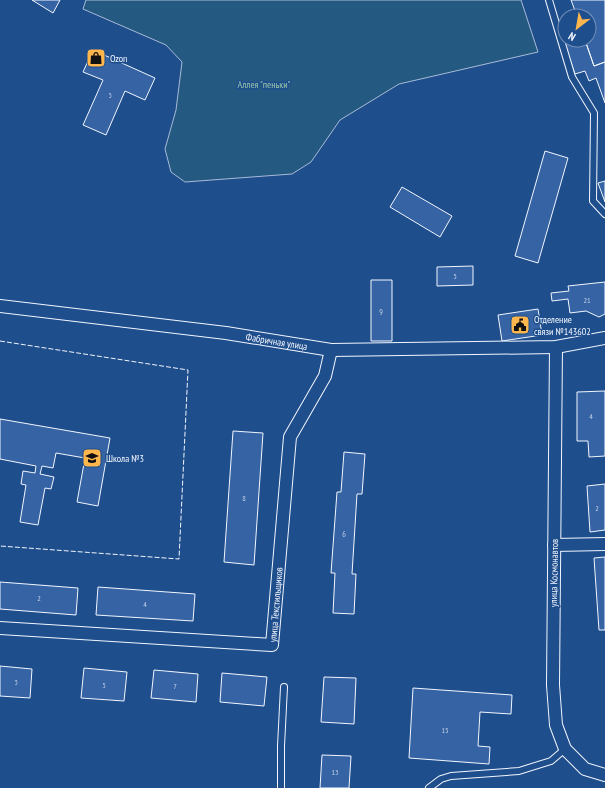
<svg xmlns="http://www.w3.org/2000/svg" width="605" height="788" font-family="'PT Sans Narrow',sans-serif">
<rect width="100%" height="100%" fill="#1f4e8c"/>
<path fill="#245a82" stroke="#a8bbd7" d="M86 0H521L538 52 399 84 340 120 311 162 292 174 185 182 171 172 165 149 176 110 182 62 166 45 83 9Z"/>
<path fill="#3563a3" stroke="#f2f6ff" d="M32 0H60L53 13Z
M571 0H605V62L594 66 585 40H589V16H577Z
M565 39V40H585L594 66 605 62V103L596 78 589 81 585 71 575 74 563 40Z
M93 50 155 78 145 100 125 91 106 135 83 125 103 80 83 72Z
M545 151 568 158 538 263 515 256Z
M605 181V202L598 183Z
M402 187 452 216 440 237 390 207Z
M473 266V285L437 286V267Z
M371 280H392V341H371Z
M605 282V314L599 317 586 311 570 313 568 299 552 301 551 293 569 291 568 286Z
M538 309 542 335 502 341 498 315Z
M605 391V456L589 457 588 441H577V392Z
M0 419 110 438 98 506 77 502 85 458 56 453 53 468 42 466 40 474 54 477 51 489 45 488 38 525 20 522 26 485 21 484 23 471 35 473 36 466 0 459Z
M233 431 263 433 254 565 224 562Z
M344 452 365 454 362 494H357L352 574H356L354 614 333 613 335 573H331L337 492H341Z
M605 484V530L590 532 587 486Z
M605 557V630H599L594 558Z
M0 582 78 588 76 615 0 609Z
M98 587 195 594 193 621 96 615Z
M0 666 32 669 30 698 0 696Z
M84 668 127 672 124 701 81 698Z
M154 670 198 674 196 702 151 698Z
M222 673 267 677 264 706 220 702Z
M324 677 356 678 354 724 321 722Z
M413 688 512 695 511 714 480 712 478 746 490 747 489 764 409 758Z
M322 755 351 756 349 788H320Z"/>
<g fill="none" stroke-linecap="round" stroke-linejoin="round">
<defs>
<path id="lane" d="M549 0 572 77 594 113 593 201 605 214
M281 788V746L284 687
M429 788 441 779 451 776 519 771 551 761 565 749"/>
<g id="street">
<path id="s1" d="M0 306 226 333 331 350 556 347 605 338"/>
<path d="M556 347 553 685 556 725 565 749 585 769 605 775"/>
<path d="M554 545 605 544"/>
<path id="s2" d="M0 628 272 645 290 437 325 376 331 350"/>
</g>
</defs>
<use href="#lane" stroke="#f2f6ff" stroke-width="8"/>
<use href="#street" stroke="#f2f6ff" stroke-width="14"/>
<use href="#lane" stroke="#1f4e8c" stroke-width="6"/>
<use href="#street" stroke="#1f4e8c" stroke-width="12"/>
<path stroke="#f2f6ff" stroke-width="1" stroke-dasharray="5 2" stroke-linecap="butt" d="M0 341 188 370 179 559 0 546"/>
</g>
<defs>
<symbol id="shop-square" viewBox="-11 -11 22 22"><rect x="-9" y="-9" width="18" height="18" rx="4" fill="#ffb74d" stroke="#1f4e8c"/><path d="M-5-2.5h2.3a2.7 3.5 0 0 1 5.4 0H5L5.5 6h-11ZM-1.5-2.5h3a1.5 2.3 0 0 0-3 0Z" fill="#111"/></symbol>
<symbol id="civic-square" viewBox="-11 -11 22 22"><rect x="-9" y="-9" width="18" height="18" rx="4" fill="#ffb74d" stroke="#1f4e8c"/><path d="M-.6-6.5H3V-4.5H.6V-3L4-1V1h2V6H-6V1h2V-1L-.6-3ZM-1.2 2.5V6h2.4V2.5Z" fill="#111"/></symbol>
<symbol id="school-square" viewBox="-11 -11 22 22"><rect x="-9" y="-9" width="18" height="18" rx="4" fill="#ffb74d" stroke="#1f4e8c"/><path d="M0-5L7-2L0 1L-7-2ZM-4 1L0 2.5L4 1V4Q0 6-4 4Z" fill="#111"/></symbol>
</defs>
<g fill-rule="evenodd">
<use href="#shop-square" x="85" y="47" width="22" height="22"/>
<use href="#civic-square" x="509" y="314" width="22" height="22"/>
<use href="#school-square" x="81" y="447" width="22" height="22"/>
</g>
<g text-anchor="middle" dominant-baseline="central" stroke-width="3" stroke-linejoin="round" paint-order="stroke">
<g font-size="8" fill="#c3d1e8">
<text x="110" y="95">3</text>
<text x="455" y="276">5</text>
<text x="587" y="300">21</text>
<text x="381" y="311">9</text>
<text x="591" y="416">4</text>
<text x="244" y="498">8</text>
<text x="597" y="508">2</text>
<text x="344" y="534">6</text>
<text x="39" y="598">2</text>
<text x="145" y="604">4</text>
<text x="16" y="682">3</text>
<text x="104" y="685">5</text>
<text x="175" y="686">7</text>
<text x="445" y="730">15</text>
<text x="335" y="772">13</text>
</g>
<g font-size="10" fill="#f2f6ff" stroke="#1f4e8c" text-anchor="start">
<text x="110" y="58">Ozon</text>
<text x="534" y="319">Отделение<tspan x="534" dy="12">связи №143602</tspan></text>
<text x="106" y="458">Школа №3</text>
</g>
<g font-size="10" fill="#97c8a6" stroke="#1f4e8c">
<text x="264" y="84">Аллея "пеньки"</text>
</g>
<g font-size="10" fill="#f2f6ff" stroke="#1f4e8c">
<text stroke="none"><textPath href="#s1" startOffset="279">Фабричная улица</textPath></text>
<text transform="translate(554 573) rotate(-89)">улица Космонавтов</text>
<text stroke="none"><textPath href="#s2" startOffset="313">улица Текстильщиков</textPath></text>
</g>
</g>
<g transform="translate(577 28) rotate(211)"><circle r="19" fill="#1f4e8c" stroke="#7391ba"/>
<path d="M0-3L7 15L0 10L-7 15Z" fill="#ffb74d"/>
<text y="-6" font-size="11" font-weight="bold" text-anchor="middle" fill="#f2f6ff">N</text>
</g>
</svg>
